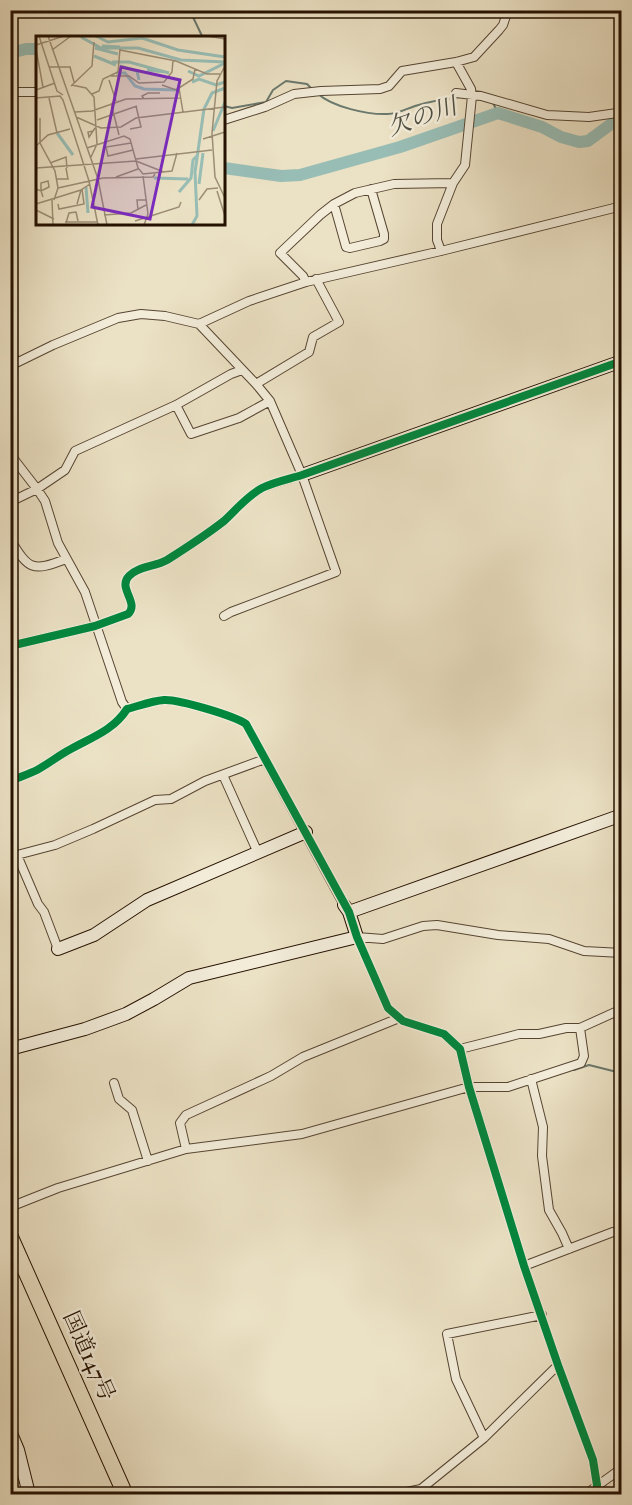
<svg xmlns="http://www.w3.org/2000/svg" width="632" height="1505" font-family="'IM FELL Double Pica','Noto Serif JP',serif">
<rect width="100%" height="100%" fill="#ebe1c4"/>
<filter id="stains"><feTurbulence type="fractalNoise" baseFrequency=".00333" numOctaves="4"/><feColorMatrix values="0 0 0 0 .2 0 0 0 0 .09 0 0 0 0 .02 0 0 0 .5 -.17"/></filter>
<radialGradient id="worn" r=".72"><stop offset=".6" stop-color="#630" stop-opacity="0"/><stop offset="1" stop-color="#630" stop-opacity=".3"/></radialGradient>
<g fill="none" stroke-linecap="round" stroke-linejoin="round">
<path stroke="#6a786d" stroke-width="2" d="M188 10 192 15 203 38
M317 93C332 107 368 115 388 114 397 114 406 109 415 106 429 102 446 98 461 97
M493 103 498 113
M224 106 232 108 266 102 273 90 286 81 307 84 313 90
M574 1070 589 1065 617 1072 622 1071"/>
<path stroke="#98bdb5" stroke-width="12" d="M10 53 26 49H38
M224 168 281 176 300 175 400 147 498 113 542 127 561 137 579 142 588 141 622 116"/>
<defs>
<path id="street" d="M10 92H38
M456 93 481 96 547 115 589 117 617 113 622 109
M224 120 265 107 294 94 321 91 380 89 389 86 402 71 456 62 474 57 499 30 503 25 508 10
M334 204 346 247 350 248 380 241 384 239V234L371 189
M441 251 437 240V224L453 183 465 165 472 96 471 89 456 62
M306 282 303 276 280 253 320 215 334 204 355 193 394 184 453 183
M199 324 249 301 306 282 441 251 622 206
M10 349 16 362
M10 366 53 345 118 318 141 314 165 316 199 324 256 384 270 401 302 475 336 572 231 612 224 616
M256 384 309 352 313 337 339 322 316 279
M176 405 191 434 239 418 270 401
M10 454 37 489 45 501 58 543 85 592 122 702 127 709
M10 502 37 489 65 470 75 451 176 405 231 374 242 370
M10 539C29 570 32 572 66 559
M10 646 95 626 128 614C140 603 117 588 129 576 138 566 155 567 167 560 186 548 206 535 224 521 237 509 247 496 262 488 274 482 289 479 302 475
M223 775 258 853
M10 781C19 777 29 774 37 770 48 764 58 756 69 750 90 738 113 731 127 709 139 706 151 701 164 700 178 699 235 716 246 724L344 905
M58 949 44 912 38 904 17 855 55 845 93 829 155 800 171 799 205 781 265 759
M460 1049 519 1034H539L566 1028H580L622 1009
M531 1079 543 1127 542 1156 549 1210 562 1233 569 1249
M114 1083 119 1099 132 1110 148 1161
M186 1149 180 1123 186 1115 271 1076 303 1057 399 1018
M10 1207 58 1188 186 1149 302 1134 469 1087H508L581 1063 584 1056 580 1028
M524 1266 613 1232 622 1231
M484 1438 456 1379 447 1334 542 1315
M397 1494 421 1489 484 1438 554 1369 559 1368
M586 1494 622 1468
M596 1494 597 1485 593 1460 559 1368 524 1266 469 1087 460 1049 444 1034 403 1021 388 1008 357 937 383 939 423 926 437 925 498 935 549 939 584 951 622 953"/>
<path id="secondary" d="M302 475 622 361
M349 912 622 815
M58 949 94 935 147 900 306 832
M10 1049 85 1029 126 1014 154 999 189 978 357 937 349 912 344 905
M10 1431 18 1450 29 1494"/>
<path id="highway" d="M10 1236 125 1494"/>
</defs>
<use href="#street" stroke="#564532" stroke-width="10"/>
<use href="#secondary" stroke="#251101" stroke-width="14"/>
<use href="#highway" stroke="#251101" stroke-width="17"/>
<use href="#street" stroke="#f2ecd9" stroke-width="8"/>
<use href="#secondary" stroke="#f2ecd9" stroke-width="12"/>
<use href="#highway" stroke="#ebe1c4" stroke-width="15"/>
<defs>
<path id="cycleway" d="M10 646 95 626 128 614C140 603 117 588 129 576 138 566 155 567 167 560 186 548 206 535 224 521 237 509 247 496 262 488 274 482 289 479 302 475L622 361
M10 781C19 777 29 774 37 770 48 764 58 756 69 750 90 738 113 731 127 709 139 706 151 701 164 700 178 699 235 716 246 724L349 912 357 937 388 1008 403 1021 444 1034 460 1049 469 1087 524 1266 559 1368 593 1460 597 1485 596 1494"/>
</defs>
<use href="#cycleway" stroke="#f2ecd9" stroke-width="11"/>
<use href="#cycleway" stroke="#00873e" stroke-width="8"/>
</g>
<g text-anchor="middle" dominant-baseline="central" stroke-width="5" stroke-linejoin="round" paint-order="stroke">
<g font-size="22" fill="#251101" stroke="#f2ecd9">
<text transform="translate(89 1356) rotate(66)">国道147号</text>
</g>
<g font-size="24" font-style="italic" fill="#4d4d40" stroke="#f2ecd9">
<text transform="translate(422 117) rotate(-19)">欠の川</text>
</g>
</g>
<g transform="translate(36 36)">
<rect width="189" height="189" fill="#ebe1c4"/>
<path fill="none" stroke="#98bdb5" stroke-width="3" d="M60 0 72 6 106 2 142 14 189 21M45 1 65 12H102L145 24 189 26M66 10 84 11M59 12 82 18M58 20 80 29M76 26H93L133 37M84 30 101 35 103 44M111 34 130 36M152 35 163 40 189 27M80 37H89L99 50 108 53 141 54M156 46 163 43 180 49 189 46M177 95 189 66M21 97 37 119M118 142 152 143M163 148 167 117M50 151 52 177M143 156 155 142 157 124 162 119M156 189 161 180 159 136 168 73 176 57 189 52"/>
<path fill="none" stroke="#9c8e76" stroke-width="1.5" d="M3 0 21 55 27 59M12 0 62 143 71 189M171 0 189 3M0 9 28 0M0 13 7 51M16 14 35 0M84 14 140 25 171 38H184M189 30 181 45 176 97 179 141 189 162M13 31H34L38 46M75 40H93L103 47 128 46 136 36 137 24M73 44 80 65M36 49 50 52 58 61 61 108 55 121M126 49 140 54 157 43 159 33M35 50 56 30 58 6M143 52 147 76M0 54 19 47M56 58 63 55 67 43 82 36 84 13M0 62 24 60 27 64 53 145 62 189M13 62 21 97M108 63 106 60 112 57H124M75 67 83 99M39 76 56 75 90 63 144 62M40 81 65 92 85 91 100 82 189 71M4 82V107L19 135 22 152 18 164M61 84 101 70M94 93 105 91 100 70M57 95 52 96 53 101 59 92M167 103 189 96M95 107 70 111 72 120 97 114M0 110 12 99 34 93M51 112 88 100 94 103 102 132 107 138 136 135 141 117M100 123 176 114M14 127 30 121 31 132M0 132 100 125 128 136M107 140 112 178 108 189M80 141 102 133M20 143H32L30 132M22 152 67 142 117 141 119 138M0 153 5 155 13 151 12 145 5 147V155L7 161M181 155 189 180M16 164 17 189M163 164 171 153 182 152M0 168 45 154M22 168 23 173 48 168 46 153M41 168 45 154 54 148M0 174 18 183M102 174 101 164H110M68 179 95 177 110 169M99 185 143 171 145 166M29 186H61M30 187 33 177 40 176 42 185"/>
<path fill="#7b2cbf" fill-opacity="0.15" stroke="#7b2cbf" stroke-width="3" d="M85 31 144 44 114 183 56 171Z"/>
<rect width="189" height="189" fill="none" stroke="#251101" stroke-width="3"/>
</g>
<rect width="632" height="1505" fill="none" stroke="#ebe1c4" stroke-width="36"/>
<rect x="12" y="12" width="608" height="1481" fill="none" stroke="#251101" stroke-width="3"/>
<rect x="18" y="18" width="596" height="1469" fill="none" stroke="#251101" stroke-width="1.5"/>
<rect width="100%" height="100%" filter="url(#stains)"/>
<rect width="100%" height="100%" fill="url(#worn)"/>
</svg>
